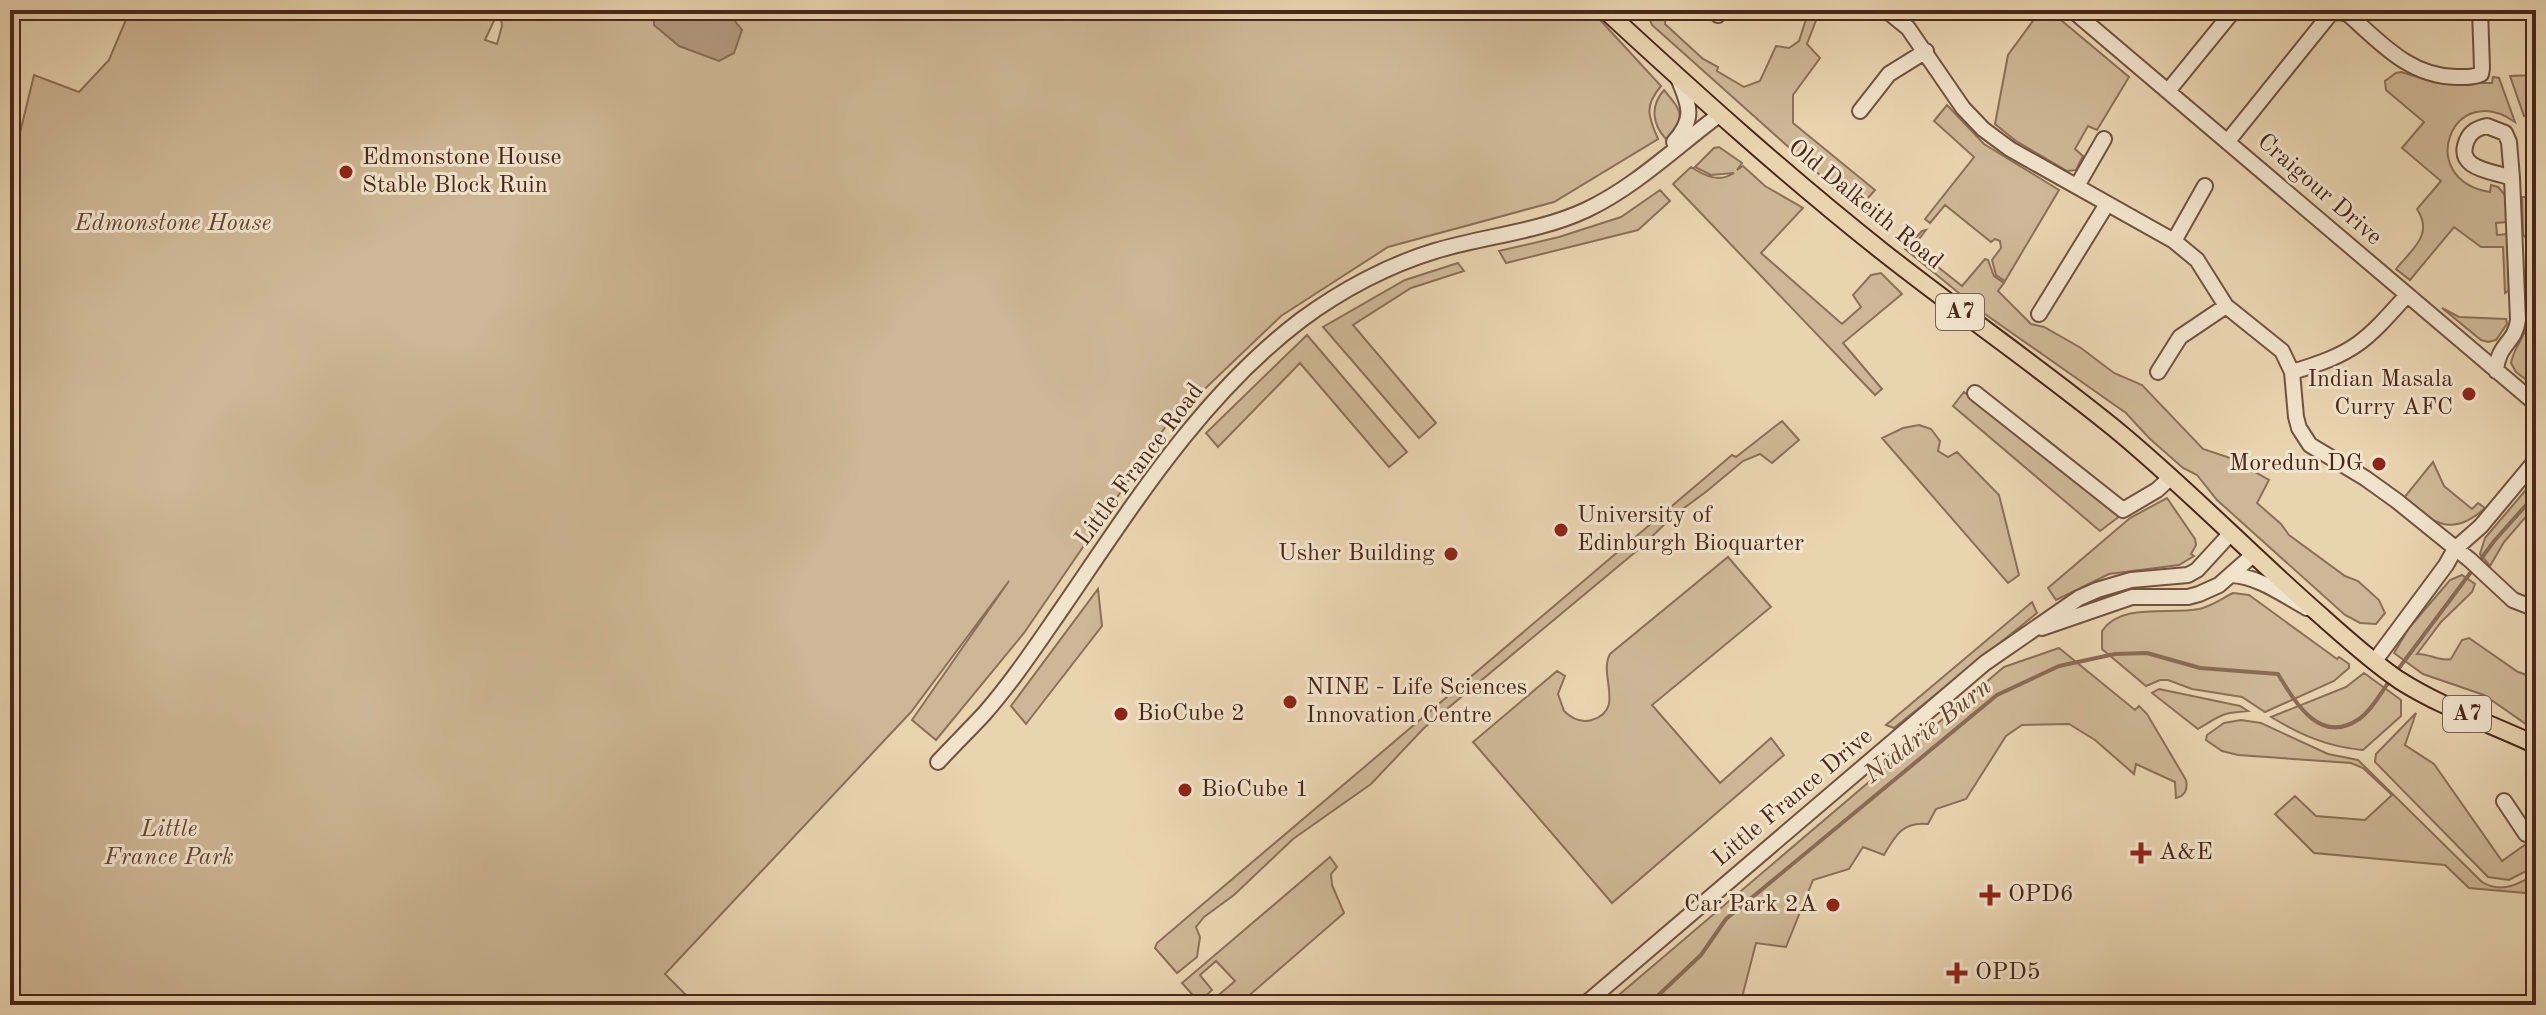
<svg xmlns="http://www.w3.org/2000/svg" width="2546" height="1015" font-family="'Old Standard TT',serif">
<rect width="100%" height="100%" fill="#e9d4b0"/>
<filter id="stains"><feTurbulence type="fractalNoise" baseFrequency=".0025" numOctaves="4"/><feColorMatrix values="0 0 0 0 .2 0 0 0 0 .09 0 0 0 0 .02 0 0 0 .5 -.17"/></filter>
<radialGradient id="worn" r=".72"><stop offset=".6" stop-color="#630" stop-opacity="0"/><stop offset="1" stop-color="#630" stop-opacity=".3"/></radialGradient>
<path fill="#ceb796" stroke="#8c6f58" stroke-width="2" d="M130 10H499L485 40 497 44 502 26 500 10H1591L1661 86C1644 106 1648 116 1658 139L1554 202 1388 247 1281 316 1166 426 1024 633 936 740 912 720 1009 581 911 712 665 974 696 1005H10V206L12 166 34 75 79 92 109 60Z
M1646 10 1666 13 1665 24 1703 59 1718 67 1717 71 1744 87 1760 81 1776 46 1789 48 1799 41 1809 10H1820L1807 44 1820 58 1793 95V123L1875 190 1858 209 1652 25Z
M2041 10H2049L2129 77 2097 130 2088 126 2075 149 2083 156 2076 170 2067 171 2016 141 1995 124 2008 55Z
M2401 72 2438 83H2492L2493 77 2499 78 2515 122C2453 78 2413 179 2490 192L2491 185 2498 187 2505 195 2507 222 2496 223 2497 235 2507 234 2509 290 2505 293 2503 247H2481L2454 227 2410 280 2396 269C2412 249 2434 235 2417 209L2441 181 2402 148 2424 122 2386 90 2385 81 2396 73Z
M2536 75V117L2524 116 2510 76Z
M1664 90C1684 114 1685 116 1666 139 1652 124 1650 106 1664 90Z
M1947 105 1984 144 2059 190 2005 281 1996 275 1992 260 2001 248 2000 241 1995 239 1991 242 1945 205 1930 223 1925 219 1974 157 1934 121Z
M1719 147 1742 163 1737 170 1743 166 1765 186 1803 208 1761 253 1842 324 1861 307 1853 295 1871 275 1881 273 1902 294 1843 343 1882 389 1875 395 1673 184 1691 167C1705 176 1719 183 1734 173L1711 175 1695 167 1714 148Z
M1660 190 1670 201 1638 230 1506 263 1499 251 1559 237 1621 217Z
M2522 197H2536V239L2525 237 2523 234Z
M1926 230 1913 247 1962 286 1985 259 1988 260 1994 276 2004 283 1998 291 2031 324 2044 327 2081 348 2114 373 2142 385 2203 449 2230 458 2269 480 2257 503 2281 524 2289 535 2345 576 2358 581 2379 600 2385 613 2376 624 2360 623 2345 615 2217 500 2197 475 2183 468 2149 438 2126 413 1982 312 1905 249 1922 231Z
M1458 263 1464 271 1411 288 1353 325 1436 423 1419 438 1323 327 1405 280Z
M2442 308 2459 317 2506 319 2507 324 2496 340 2488 342 2481 340Z
M2528 318H2536V387L2516 372 2511 363C2514 346 2527 336 2528 318Z
M1307 335 1407 452 1389 467 1300 363 1218 447 1206 433Z
M1964 392 2120 516 2100 531 1953 406Z
M1782 421 1799 440 1772 463 1760 454 1743 461 1707 491 1672 517 1639 549 1424 728 1371 784 1293 839 1234 895 1204 917 1196 927 1200 937 1197 957 1177 973 1155 948 1157 943 1732 455 1736 457Z
M1919 425 1931 429 1940 441 1938 451 1948 457 1957 452 1999 495 2019 575 2008 583 1882 438 1903 428Z
M2433 462 2444 486 2472 509 2478 503 2485 508C2451 539 2433 522 2403 499Z
M2536 478V505L2504 542 2490 566 2480 554 2485 538Z
M2167 498 2195 539 2196 545 2191 554 2194 556 2179 565 2109 574 2056 600 2048 588 2130 518Z
M1728 557 1771 607 1652 705 1720 783 1771 738 1784 755 1612 903 1473 742 1557 671 1565 676 1558 694 1564 711C1572 719 1581 723 1592 720 1626 710 1598 675 1610 654Z
M2462 575 2475 584 2472 592 2441 622 2417 654C2429 653 2439 662 2451 659L2462 640 2469 638 2518 672 2536 678V731L2484 695 2423 674 2394 653 2409 628 2450 580Z
M1098 589 1102 626 1026 724 1011 706Z
M2233 593 2249 595 2337 659 2339 657 2349 664V668L2334 681 2265 712 2242 697 2192 689 2168 680H2160L2146 686 2102 649V631C2121 602 2170 615 2199 609 2212 606 2221 599 2233 593Z
M2032 602 2037 613 1894 728 1886 725Z
M2059 648 2135 710 2139 706 2147 714 2186 780C2188 789 2185 796 2176 798L2175 782 2136 764 2134 774 2095 740 2069 724 2022 725 2006 736 1966 799 1936 809 1928 824C1903 821 1895 836 1884 855L1863 847 1849 869 1813 880 1786 947 1756 943 1740 1005H1607L2004 667Z
M2364 673 2401 700V716L2363 750C2328 747 2301 735 2271 717L2346 687Z
M2159 689 2240 706 2248 711C2220 713 2222 715 2198 729L2152 693Z
M2416 713 2405 745 2434 764 2502 861 2536 837V866L2509 880 2488 877 2375 762 2376 754Z
M2241 720 2261 723 2328 754 2358 760 2482 882C2502 894 2518 884 2536 874V894L2469 888 2445 865 2314 853 2275 814 2295 796 2316 816 2365 820 2392 795 2363 768 2351 763 2238 755 2222 751 2206 740 2207 735 2224 723Z
M1330 857 1337 867 1331 874 1332 885 1344 913 1238 1005H1207L1235 981 1216 961 1200 975 1212 990 1199 1002 1182 983Z"/>
<path fill="#b3997d" stroke="#896b55" stroke-width="2" d="M654 10H726L742 30 734 53 719 61 679 46 654 25Z"/>
<g fill="none" stroke-linecap="round" stroke-linejoin="round">
<path stroke="#896b55" stroke-width="4" d="M2396 672 2495 540 2536 494
M1648 1005 1701 955 1726 919 1997 695 2059 666 2115 654 2147 653 2200 668 2278 674C2295 702 2320 746 2359 719 2372 710 2381 692 2391 679"/>
<defs>
<path id="minor" d="M1886 10 1908 28 1963 108 1983 129 2010 149 2174 241 2197 260 2226 306 2282 351 2292 372 2296 417 2299 428 2310 445 2365 478 2397 501 2470 560 2513 600 2536 609
M2072 10 2536 404
M1718 15 1719 10
M2168 91 2234 10
M1860 111 1889 74 1926 51
M2487 126 2505 133 2509 142 2512 178C2494 171 2454 170 2467 140 2471 131 2478 128 2487 126Z
M2228 141 2331 13 2340 12 2348 14C2381 43 2409 76 2456 77 2465 77 2473 78 2481 74L2482 68 2480 10
M1674 142C1696 118 1689 105 1678 78
M2077 186 2104 139
M2174 241 2205 186
M2039 314 2107 204
M2496 371C2498 343 2515 344 2518 320L2512 178
M2158 372 2180 337 2226 306
M2292 372C2355 353 2364 343 2407 295
M1975 393 2123 510 2157 490 2171 477
M2231 575C2258 576 2283 595 2307 608
M2042 628 2132 597H2188L2199 594 2219 585 2253 555
M2374 662 2446 565 2455 549 2481 526 2536 460
M938 762C953 746 969 730 984 714 1013 681 1038 643 1063 607 1133 505 1201 396 1301 320 1340 291 1388 265 1435 251 1484 236 1539 232 1586 210 1635 187 1676 147 1719 115
M2504 801 2526 834 2536 826
M1584 1005 1985 663 2079 598 2097 590 2131 580 2188 575 2197 570 2231 533"/>
<path id="major" d="M1605 10C1696 94 1787 176 1883 252 1959 312 2039 367 2114 428 2186 487 2250 554 2320 615 2346 638 2371 661 2399 680 2441 707 2491 724 2536 745"/>
</defs>
<use href="#minor" stroke="#725240" stroke-width="18"/>
<use href="#major" stroke="#4a271a" stroke-width="20"/>
<use href="#minor" stroke="#f1e3cc" stroke-width="14"/>
<use href="#major" stroke="#e9d4b0" stroke-width="16"/>
</g>
<g fill="#8f2418" stroke="#f1e3cc" stroke-width="3">
<circle cx="346" cy="172" r="8"/>
<circle cx="2469" cy="394" r="8"/>
<circle cx="2379" cy="464" r="8"/>
<circle cx="1561" cy="530" r="8"/>
<circle cx="1451" cy="554" r="8"/>
<circle cx="1290" cy="702" r="8"/>
<circle cx="1121" cy="714" r="8"/>
<circle cx="1185" cy="790" r="8"/>
<path d="M2137 841h8v8h8v8h-8v8h-8v-8h-8v-8h8z"/>
<path d="M1986 883h8v8h8v8h-8v8h-8v-8h-8v-8h8z"/>
<circle cx="1833" cy="905" r="8"/>
<path d="M1953 961h8v8h8v8h-8v8h-8v-8h-8v-8h8z"/>
</g>
<g text-anchor="middle" dominant-baseline="central" stroke-width="6" stroke-linejoin="round" paint-order="stroke">
<g fill="#f1e3cc" stroke="#7c5f4f" stroke-width="2">
<rect x="1936" y="294" width="48" height="36" rx="6"/>
<rect x="2443" y="696" width="48" height="36" rx="6"/>
</g>
<g font-size="22" font-weight="bold" fill="#4a271a">
<text x="1960" y="312">A7</text>
<text x="2467" y="714">A7</text>
</g>
<g font-size="24" fill="#4a271a" stroke="#f1e3cc" text-anchor="start">
<text x="362" y="158">Edmonstone House<tspan x="362" dy="28">Stable Block Ruin</tspan></text>
<text x="2453" y="380" text-anchor="end">Indian Masala<tspan x="2453" dy="28">Curry AFC</tspan></text>
<text x="2363" y="464" text-anchor="end">Moredun DG</text>
<text x="1577" y="516">University of<tspan x="1577" dy="28">Edinburgh Bioquarter</tspan></text>
<text x="1435" y="554" text-anchor="end">Usher Building</text>
<text x="1306" y="688">NINE - Life Sciences<tspan x="1306" dy="28">Innovation Centre</tspan></text>
<text x="1137" y="714">BioCube 2</text>
<text x="1201" y="790">BioCube 1</text>
<text x="2159" y="853">A&amp;E</text>
<text x="2008" y="895">OPD6</text>
<text x="1817" y="905" text-anchor="end">Car Park 2A</text>
<text x="1975" y="973">OPD5</text>
</g>
<g font-size="24" fill="#4a271a" stroke="#f1e3cc">
<text transform="translate(2319 190) rotate(41)">Craigour Drive</text>
<text transform="translate(1865 205) rotate(39)">Old Dalkeith Road</text>
<text transform="translate(1140 465) rotate(-53)">Little France Road</text>
<text transform="translate(1793 798) rotate(-40)">Little France Drive</text>
</g>
<g font-size="24" font-style="italic" fill="#644433" stroke="#f1e3cc">
<text x="173" y="224">Edmonstone House</text>
<text x="169" y="830">Little<tspan x="169" dy="28">France Park</tspan></text>
</g>
<g font-size="26" font-style="italic" fill="#644433" stroke="#f1e3cc">
<text transform="translate(1928 731) rotate(-38)">Niddrie Burn</text>
</g>
</g>
<rect width="2546" height="1015" fill="none" stroke="#e9d4b0" stroke-width="40"/>
<rect x="12" y="12" width="2522" height="991" fill="none" stroke="#4a271a" stroke-width="4"/>
<rect x="20" y="20" width="2506" height="975" fill="none" stroke="#4a271a" stroke-width="2"/>
<rect width="100%" height="100%" filter="url(#stains)"/>
<rect width="100%" height="100%" fill="url(#worn)"/>
</svg>
